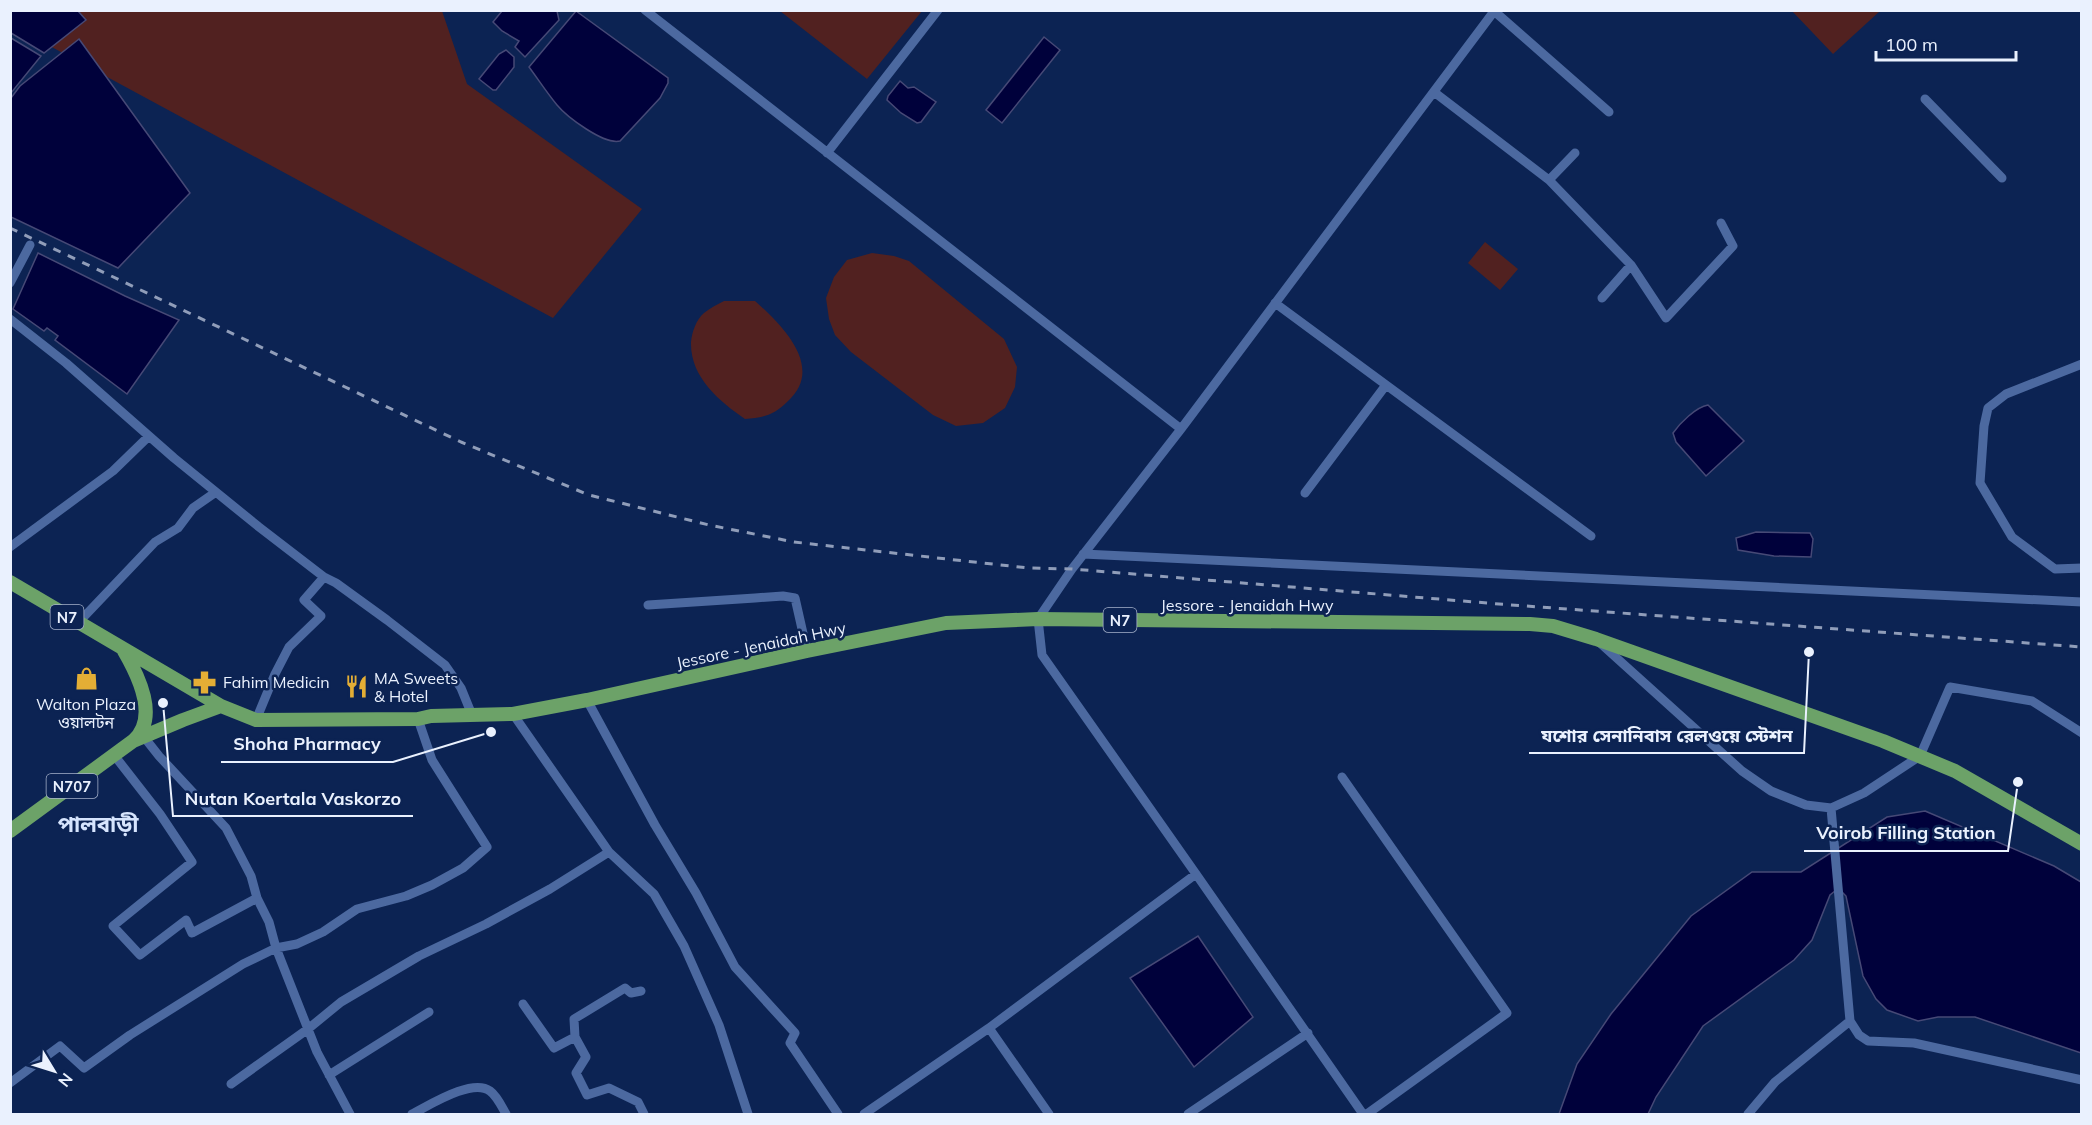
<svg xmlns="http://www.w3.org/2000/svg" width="2092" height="1125" font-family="Mulish,'Noto Sans Bengali',sans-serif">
<rect width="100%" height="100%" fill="#0c2353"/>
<path fill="#512120" d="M10 11H442L467 84 642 209 553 318 11 25Z
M780 11H922L867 79Z
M1792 11H1880L1833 54Z
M1485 242 1518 269 1500 290 1468 263Z
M872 253 894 256 909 261 1004 339 1017 367 1015 387 1005 408 983 423 956 426 933 415 851 352 835 335 829 319 826 298 834 277 847 260Z
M724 301H755C782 325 826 368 787 402 774 415 763 418 745 419 719 401 690 377 691 342 692 332 696 320 704 313 710 308 718 304 724 301Z"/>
<path fill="#00013b" stroke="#464976" stroke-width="1.5" d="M10 11H78L86 20 44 53 11 33Z
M502 11H557L559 20 525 57 515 47 519 41 502 31 493 22Z
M576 11 668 78V83L660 98 620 141C604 145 567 117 557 105 547 93 538 79 529 67Z
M1044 37 1060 50 1002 123 986 110Z
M11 38 41 56 11 93Z
M79 39 190 193 118 268 11 217V98L20 86Z
M506 50 514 57V67L496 90H493L479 79 499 54Z
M900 81 908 88 914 87 936 102 921 122 917 123 901 113 887 100 888 96Z
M38 253 125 296 179 320 127 394 55 340 58 336 47 328 44 331 13 309Z
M1708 405 1744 441 1706 476 1676 442 1673 433C1680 423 1696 407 1708 405Z
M1756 532 1810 533 1813 539 1811 557 1774 556 1738 550 1736 538Z
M1925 811 2054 866 2081 882V1053L1975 1017H1938L1918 1021 1887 1010 1876 999 1863 976 1846 896 1842 892 1835 891 1830 895 1812 940 1794 960 1703 1026 1656 1097 1648 1114H1559L1577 1064 1611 1014 1691 916 1752 872H1801L1887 817Z
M1198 936 1253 1017 1194 1067 1130 978Z"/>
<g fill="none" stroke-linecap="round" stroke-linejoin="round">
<path stroke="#4c69a0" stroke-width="9" d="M645 10 1181 429
M1494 11 1609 112
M1434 92 1549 180
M1925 99 2002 178
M827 153 938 10
M1575 153 1549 180 1631 265 1666 318 1733 246 1721 223
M10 283 30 245
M1602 298 1631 265
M1275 303 1591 536
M10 319 66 363 174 458 259 527 324 577 336 583 387 620 445 665 461 688 472 715
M2082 364 2006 394 1988 408 1984 426 1980 483 2012 537 2055 569 2082 568
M1305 493 1386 385
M10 547 113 471 149 436
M1083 554 2082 602
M648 605 755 598 783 596 795 598 807 651
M78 623 155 542 178 528 193 508 216 492
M1600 643 1742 771 1771 791 1806 805 1831 808 1864 793 1920 756 1950 687 2032 701 2082 733
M587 700 655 825 696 893 735 967 795 1033 790 1043 838 1114
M513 714 609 852 654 894 684 946 719 1025 748 1114
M256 720 275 674 289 647 321 616 304 600 324 577
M144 737 159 756 226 828 251 876 257 898 269 922 276 948 317 1052 350 1114
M114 755 160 814 192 862 113 926 140 955 186 920 192 933 257 898
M1342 777 1507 1013 1367 1114
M1831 808 1850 1021 1859 1035 1868 1041 1914 1043 2082 1080
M1196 874 1042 655 1038 619 1072 569 1181 429 1495 10
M523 1004 554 1048 575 1037 586 1057 576 1073 587 1095 609 1088 638 1102 644 1114
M575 1037 574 1019 625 988 631 993 641 991
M329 1075 429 1012
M10 1083 60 1046 84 1068 130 1035 243 964 276 948 297 944 323 932 357 909 406 896 432 885 463 868 487 847 432 760 418 719
M231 1084 308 1029 341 1002 419 956 486 924 550 889 609 852
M412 1114C430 1105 472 1078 490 1091 497 1096 502 1107 506 1114
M864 1114 989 1028
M1049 1114 989 1028 1196 874 1363 1114
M1188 1114 1308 1033
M1748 1114 1775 1082 1850 1021"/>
<path stroke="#6ca268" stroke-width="14" d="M10 582 221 706
M133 741 183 720 221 706 256 720 418 719 431 716 513 714 587 700 807 651 946 623 1038 619 1530 624 1553 626 1596 639 1883 741 1955 771 2082 844
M10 831 133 741C160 718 138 675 124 651"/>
<path stroke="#909db9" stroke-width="3" stroke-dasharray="8 8" stroke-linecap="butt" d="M10 228 461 442 589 495 709 525 794 542 1028 568 1072 569 1499 604 2082 647"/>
</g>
<defs>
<symbol id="shop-bare" viewBox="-9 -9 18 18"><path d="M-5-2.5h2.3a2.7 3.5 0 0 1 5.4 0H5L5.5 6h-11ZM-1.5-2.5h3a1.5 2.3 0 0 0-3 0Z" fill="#e4ae35" stroke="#0c2353" stroke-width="2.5" paint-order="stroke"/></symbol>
<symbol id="pharmacy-bare" viewBox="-9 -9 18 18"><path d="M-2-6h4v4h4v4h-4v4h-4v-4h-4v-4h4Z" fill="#e4ae35" stroke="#0c2353" stroke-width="2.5" paint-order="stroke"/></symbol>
<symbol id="restaurant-bare" viewBox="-9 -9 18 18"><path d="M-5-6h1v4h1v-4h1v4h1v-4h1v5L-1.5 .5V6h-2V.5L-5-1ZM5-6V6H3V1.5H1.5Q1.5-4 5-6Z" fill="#e4ae35" stroke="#0c2353" stroke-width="2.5" paint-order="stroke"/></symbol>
</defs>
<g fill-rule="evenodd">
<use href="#shop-bare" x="70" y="662" width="33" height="33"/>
<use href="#pharmacy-bare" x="188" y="666" width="33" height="33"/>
<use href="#restaurant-bare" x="340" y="670" width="33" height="33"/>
</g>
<g text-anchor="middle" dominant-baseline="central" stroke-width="5" stroke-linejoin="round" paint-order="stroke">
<g fill="#0c2353" stroke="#a7b3cb" stroke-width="1.5">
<rect x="50.5" y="605" width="33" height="24" rx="4.5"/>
<rect x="1103.5" y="608" width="33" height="24" rx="4.5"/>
<rect x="46.5" y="774" width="51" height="24" rx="4.5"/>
</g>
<g font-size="15" font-weight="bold" fill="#eaf1fe">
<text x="67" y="617">N7</text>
<text x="1120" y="620">N7</text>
<text x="72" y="786">N707</text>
</g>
<g font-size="16" fill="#eaf1fe" stroke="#0c2353">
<text x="1247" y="605">Jessore - Jenaidah Hwy</text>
<text transform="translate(761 645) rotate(-12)">Jessore - Jenaidah Hwy</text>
</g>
<g font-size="16" fill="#eaf1fe" stroke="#0c2353" text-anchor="start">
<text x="374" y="678">MA Sweets<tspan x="374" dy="18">&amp; Hotel</tspan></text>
<text x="223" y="682">Fahim Medicin</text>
<text x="86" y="704" text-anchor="middle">Walton Plaza<tspan x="86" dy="18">ওয়ালটন</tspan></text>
</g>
<g font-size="22" font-weight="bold" fill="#d6e4fd" stroke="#0c2353">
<text x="98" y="824">পালবাড়ী</text>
</g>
</g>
<path fill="none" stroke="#eaf1fe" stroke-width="2" d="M1809 652L1804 753H1529M491 732L393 762H221M163 703L173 816H413M2018 782L2008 851H1804"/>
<g fill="#eaf1fe" stroke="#0c2353" stroke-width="2">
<circle cx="1809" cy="652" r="6"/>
<circle cx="491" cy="732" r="6"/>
<circle cx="163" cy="703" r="6"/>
<circle cx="2018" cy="782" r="6"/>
</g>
<g font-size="18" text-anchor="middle" font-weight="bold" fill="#eaf1fe" stroke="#0c2353" stroke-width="5" stroke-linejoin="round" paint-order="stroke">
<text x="1667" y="742">যশোর সেনানিবাস রেলওয়ে স্টেশন</text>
<text x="307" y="750">Shoha Pharmacy</text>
<text x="293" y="805">Nutan Koertala Vaskorzo</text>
<text x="1906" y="839">Voirob Filling Station</text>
</g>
<rect width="2092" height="1125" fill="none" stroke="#eaf1fe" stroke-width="24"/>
<g transform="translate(54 1071) rotate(128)" stroke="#0c2353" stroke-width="4.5" paint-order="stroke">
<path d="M0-4.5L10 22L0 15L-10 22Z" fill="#eaf1fe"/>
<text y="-9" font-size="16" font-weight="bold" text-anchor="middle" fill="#eaf1fe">N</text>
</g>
<path d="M1876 51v9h140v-9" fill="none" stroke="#eaf1fe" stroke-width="3"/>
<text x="1885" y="51" font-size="18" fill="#eaf1fe" stroke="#0c2353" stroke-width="4.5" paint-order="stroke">100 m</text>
</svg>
